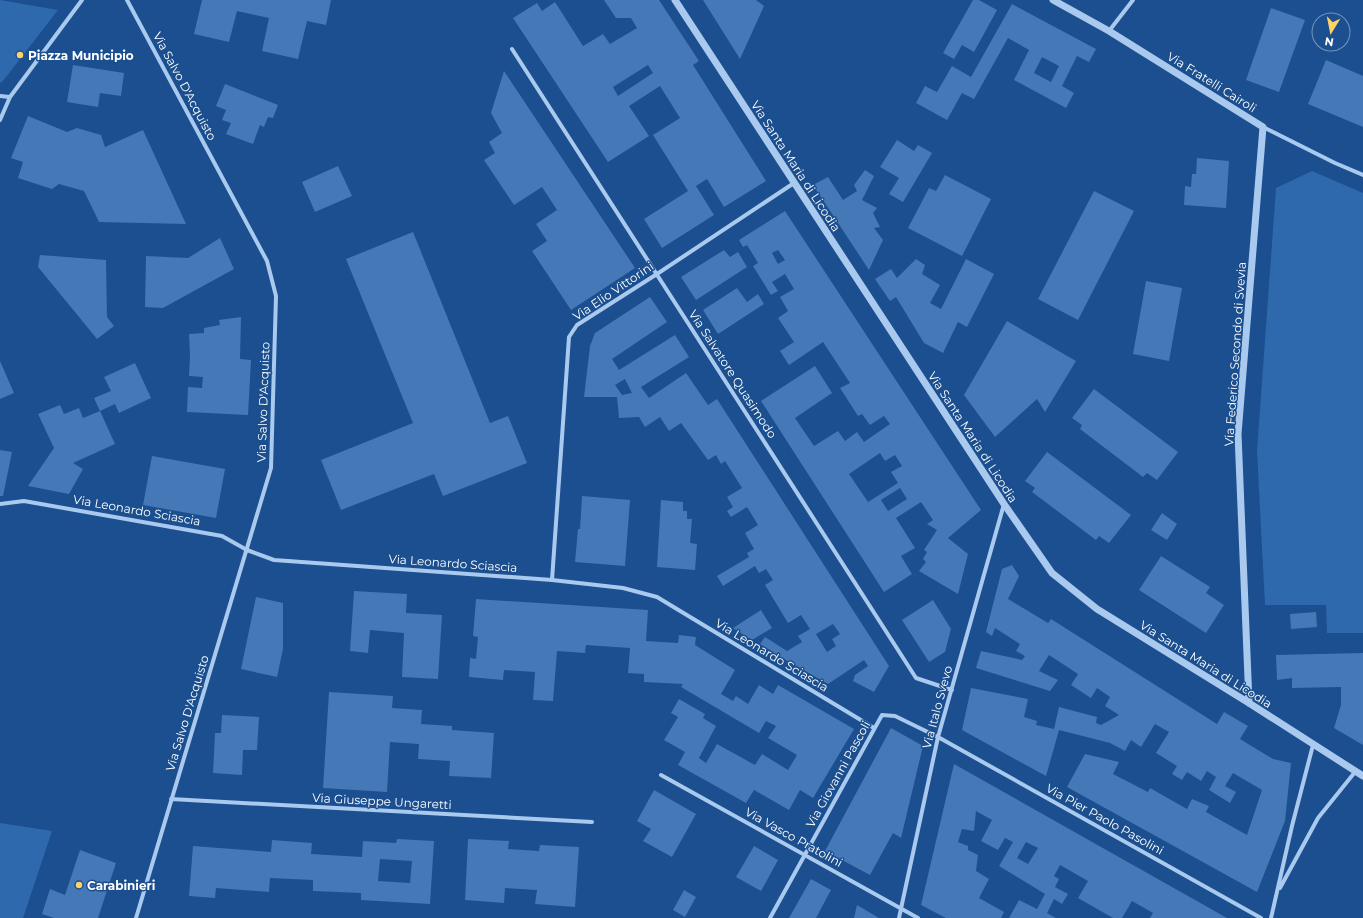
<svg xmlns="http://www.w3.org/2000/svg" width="1363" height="918" font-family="Montserrat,sans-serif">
<rect width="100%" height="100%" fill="#1b4f8f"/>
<path fill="#2e69ad" d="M0 0 58 10 3 81 0 83Z
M1312 171 1363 193V633H1327L1326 605H1265L1257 451 1276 188Z
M0 823 52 831 23 918H0Z"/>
<path fill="#4478b7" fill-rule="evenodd" d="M202 0H331L326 25 307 21 298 59 262 51 269 18 237 11 229 42 194 34Z
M604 0H659L699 61 693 65 766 181 724 207 707 179 696 186 714 215 662 248 644 219 688 191 653 135 680 118 660 86 629 106 649 136 608 162 513 18 537 3 542 11 555 2 583 46 603 34 610 44 637 28 631 18H616ZM648 65 653 73 618 96 613 87Z
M703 0H756L764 6 740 59Z
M973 0H979L997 10 974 52 962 45 954 59 943 53Z
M1012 4 1096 49 1089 62 1077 56 1062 86 1074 93 1066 108 1014 80 1029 50 1008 38 974 99 962 93 947 120 916 103 925 86 937 92 952 66 971 77ZM1042 57 1059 66 1051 82 1034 73Z
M1271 8 1305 20 1279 92 1246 80Z
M1326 60 1363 76V127L1308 104Z
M73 65 124 73 121 96 100 93 98 107 67 102Z
M504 71 635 268 571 310 532 251 547 241 536 224 557 210 542 187 514 205 484 160 495 153 489 142 502 133 491 113Z
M225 84 278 105 273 118 268 117 264 127 260 125 253 144 226 134 231 123 222 120 226 110 216 106Z
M28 116 67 132 77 128 101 135 105 147 143 130 186 224 99 222 84 191 59 184 52 189 18 178 23 162 11 158Z
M897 140 914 151 918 145 932 153 903 202 889 194 899 178 880 167Z
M1197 158 1229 161 1226 208 1184 205 1185 186 1191 187 1192 174H1196Z
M338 166 352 196 315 212 302 182Z
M865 170 874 176 862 200 877 208 873 213 880 227 874 228 883 240 869 270 813 185 828 177 843 200 857 191 854 185Z
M945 175 991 199 962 256 908 228 929 188 936 191Z
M1094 191 1134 211 1078 320 1038 299Z
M785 211 981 510 948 538 968 554 958 594 919 571 926 562 923 559 927 552 924 550 937 530 927 524 933 520 921 502 896 518 915 548 901 556 912 574 884 592 761 401 815 366 832 393 795 418 814 446 838 431 845 441 857 432 864 442 890 424 884 416 870 425 862 414 858 416 840 388 850 383 823 342 789 365 780 351 794 342 778 318 788 311 780 297 794 289 785 274 772 282 778 291 771 295 753 266 758 263 747 245 743 247 739 240ZM778 250 785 260 778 264 772 253ZM880 453 885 461 895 455 902 466 891 472 898 483 868 502 849 474ZM900 488 907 499 888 511 881 500Z
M413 232 490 423 508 416 527 463 443 496 434 474 341 510 321 460 413 423 346 259Z
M220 238 234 269 163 308 145 307 146 256 188 258Z
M724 250 730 257 738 252 747 267 696 300 681 277Z
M40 255 106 260 107 317 114 326 97 339 38 267Z
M916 259 925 265 922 274 940 285 930 303 941 309 966 259 994 274 967 327 958 322 943 353 924 343 896 297 890 301 875 279 891 269 897 278Z
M1146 281 1182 288 1169 361 1133 354Z
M737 288 747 302 758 294 764 304 718 334 703 310Z
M650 297 667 322 612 359 619 370 675 335 689 357 641 387 649 398 686 373 708 405 717 399 889 666 874 692 853 681 855 675 868 666 864 660 828 684 779 656 760 644 765 637 787 651 802 642 798 636 810 629 801 615 788 623 765 585 773 580 766 569 759 573 755 566 723 586 717 576 749 557 747 553 754 549 745 533 758 525 747 507 731 517 727 511 733 507 727 497 742 488 725 461 721 464 716 455 708 460 681 423 669 431 660 417 645 427 639 417 619 418 617 397H584L590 346 595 333ZM625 379 632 393 622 395 615 385ZM833 624 840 634 832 639 836 646 827 652 816 634Z
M241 317 240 359 251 360 248 415 187 412 188 387 202 388 203 377 189 376 190 356 189 334 204 333V328L220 325 219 320Z
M1007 321 1076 361 1045 412 1037 399 995 437 964 395Z
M0 361 14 393 0 399Z
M135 363 151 398 119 413 115 404 100 411 94 398 111 391 104 377Z
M1094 389 1178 452 1157 480 1147 473 1143 477 1080 429 1082 425 1072 418Z
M60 405 64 414 79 408 83 418 100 411 115 444 73 463 83 469 69 494 28 486 54 448 38 414Z
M0 450 12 452 3 496H0Z
M1047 452 1131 515 1109 543 1099 536 1096 540 1032 492 1035 488 1025 481Z
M152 456 225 469 216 518 143 505Z
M582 496 630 500 625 566 575 562 578 529H580Z
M661 500 683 502V511H687V519H692L690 543 697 544 695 570 657 567Z
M1162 513 1177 524 1167 540 1151 530Z
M1161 556 1210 587 1206 593 1224 605 1206 633 1139 590Z
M1012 565 1019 576 1008 599 1048 623 1051 619 1217 724 1224 712 1248 726 1240 739 1273 759 1291 763 1285 821 1257 892 1067 787 1085 754 1119 762 1113 774 1148 792 1150 788 1187 809 1192 799 1209 806 1206 812 1247 835 1262 790 1233 773 1225 786 1236 792 1230 803 1209 790 1216 777 1207 771 1201 781 1187 772 1182 780 1172 774 1177 766 1156 753 1169 732 1155 724 1141 747 1131 740 1125 751 1110 743 1059 730 1046 776 962 730 971 688 1028 699 1024 717 1037 721 1036 725 1054 729 1059 707 1097 717 1096 723 1101 725 1119 715 1105 706 1110 697 1097 688 1091 698 1071 685 1078 674 1049 655 1039 671 1058 680 1050 691 976 668 981 651 1022 660 1025 656 1016 651 1020 644 995 628 992 636 986 632 1002 569Z
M354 591 407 594 406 613 442 615 438 679 402 677 404 633 370 630 368 653 350 651Z
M256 597 283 603V649L277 677 241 669Z
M476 599 648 610 646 641 678 643 679 635 696 637 695 645 735 670 721 694 733 701 736 696 748 704 759 685 773 694 778 685 854 729 813 798 800 790 789 810 754 790 746 803 678 765 685 752 664 740 678 717 671 713 679 699 705 714 703 718 716 726 699 758 706 763 717 744 755 765 762 754 788 770 797 755 768 738 776 726 766 721 759 733 681 687 683 684 644 682V674L628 673 630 648 586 645 585 653 557 651 553 701 533 700 535 672 504 670 503 680 469 677 470 658 476 659 478 637 473 636Z
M933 600 951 629 945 652 929 662 902 620Z
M761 610 772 628 752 640 733 628Z
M1316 612 1317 627 1291 629 1290 614Z
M1363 653V745L1334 728 1341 705V687L1292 688V678L1277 680 1276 655Z
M329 692 393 696 392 708 422 710 421 724 452 726V730L494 733 491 778 449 776 450 761 418 759 419 744 390 742 387 792 323 788Z
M222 715 259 717 257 750H243L242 775 213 773 215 733H221Z
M891 728 923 746 901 838 893 833 870 875 825 851Z
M954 764 970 773 1227 918H1150L1153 913 1132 901 1122 918H1113L1078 898 1088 881 1060 865 1054 876 1059 879 1055 887 1068 894 1062 904 1054 899 1047 913 1056 918H1009L1019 900 1037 909 1045 894 999 866 1013 842 1005 838 998 850 981 841 992 820 976 811 974 831 962 829 958 842 968 846V850L978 855 976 871 989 879 979 898 1004 912 1001 918H946L921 905ZM1026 842 1038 848 1028 864 1017 858Z
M654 790 696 814 672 857 643 841 651 829 637 821Z
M397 839 434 841 430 904 361 900V893L313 891V880L270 878 269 892 216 888 215 898 189 896 193 846 271 852 272 840 312 843 311 854 362 857 363 841 396 843ZM380 859 412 861 410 883 378 881Z
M468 839 509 841 508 849 539 851 540 845 579 847 575 907 535 904 537 890 505 888 504 903 465 900Z
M754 846 778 860 761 891 736 877Z
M80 850 116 863 98 918H54L42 914 50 889 65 895Z
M811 879 831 890 816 918H789Z
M684 890 696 897 685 917 673 910Z
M857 905 879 918H854Z"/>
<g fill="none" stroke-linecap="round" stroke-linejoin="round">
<path stroke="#a9c9ee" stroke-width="4" d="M127 0 267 261 276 296 271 468 136 918
M1109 31 1133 0
M512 49 916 678 952 690
M0 96 10 97
M0 120 10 97 82 0
M1263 127 1335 163 1363 175
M0 504 24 501 222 536 247 550 274 560 552 580 623 588 657 597 874 728
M552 580 569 337 577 325 657 274 794 183
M661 775 918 918
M171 799 592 822
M1280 888 1318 818 1355 772
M770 918 882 715 895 716 938 737 1261 918
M899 918 938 737 1004 504
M1271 918 1292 826 1313 745"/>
<path stroke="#a9c9ee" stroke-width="7" d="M675 0 1004 504 1052 573 1097 609 1249 703 1363 776
M1053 0 1109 31 1263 127 1238 434 1249 703"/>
</g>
<g fill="#ffd166" stroke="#1b4f8f" stroke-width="1.5">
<circle cx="20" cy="55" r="4"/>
<circle cx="79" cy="885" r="4"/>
</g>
<g text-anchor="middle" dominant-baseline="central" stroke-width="3" stroke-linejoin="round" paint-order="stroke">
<g font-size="12" font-weight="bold" fill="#fff" stroke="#1b4f8f" text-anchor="start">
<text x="28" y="55">Piazza Municipio</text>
<text x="87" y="885">Carabinieri</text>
</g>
<g font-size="12" fill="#fff" stroke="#1b4f8f">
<text transform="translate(1212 82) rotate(32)">Via Fratelli Cairoli</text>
<text transform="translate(185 86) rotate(62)">Via Salvo D'Acquisto</text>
<text transform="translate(796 166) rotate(57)">Via Santa Maria di Licodia</text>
<text transform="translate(613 291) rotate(-34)">Via Elio Vittorini</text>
<text transform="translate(1235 354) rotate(-86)">Via Federico Secondo di Svevia</text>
<text transform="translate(733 374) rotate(57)">Via Salvatore Quasimodo</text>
<text transform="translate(263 402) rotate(-88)">Via Salvo D'Acquisto</text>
<text transform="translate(973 437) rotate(57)">Via Santa Maria di Licodia</text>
<text transform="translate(137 510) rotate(10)">Via Leonardo Sciascia</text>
<text transform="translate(453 563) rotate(4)">Via Leonardo Sciascia</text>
<text transform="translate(772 655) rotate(31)">Via Leonardo Sciascia</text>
<text transform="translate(1206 664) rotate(32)">Via Santa Maria di Licodia</text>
<text transform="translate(937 707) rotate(-75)">Via Italo Svevo</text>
<text transform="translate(187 713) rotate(-73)">Via Salvo D'Acquisto</text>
<text transform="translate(838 774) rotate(-61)">Via Giovanni Pascoli</text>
<text transform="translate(382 801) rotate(3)">Via Giuseppe Ungaretti</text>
<text transform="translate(1105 819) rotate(29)">Via Pier Paolo Pasolini</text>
<text transform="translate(794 837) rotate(29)">Via Vasco Pratolini</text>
</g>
</g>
<g transform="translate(1331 32) rotate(190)"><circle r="19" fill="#1b4f8f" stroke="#7695bc"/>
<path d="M0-3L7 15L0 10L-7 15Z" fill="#ffd166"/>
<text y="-6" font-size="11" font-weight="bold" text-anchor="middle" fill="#ffffff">N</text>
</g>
</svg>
